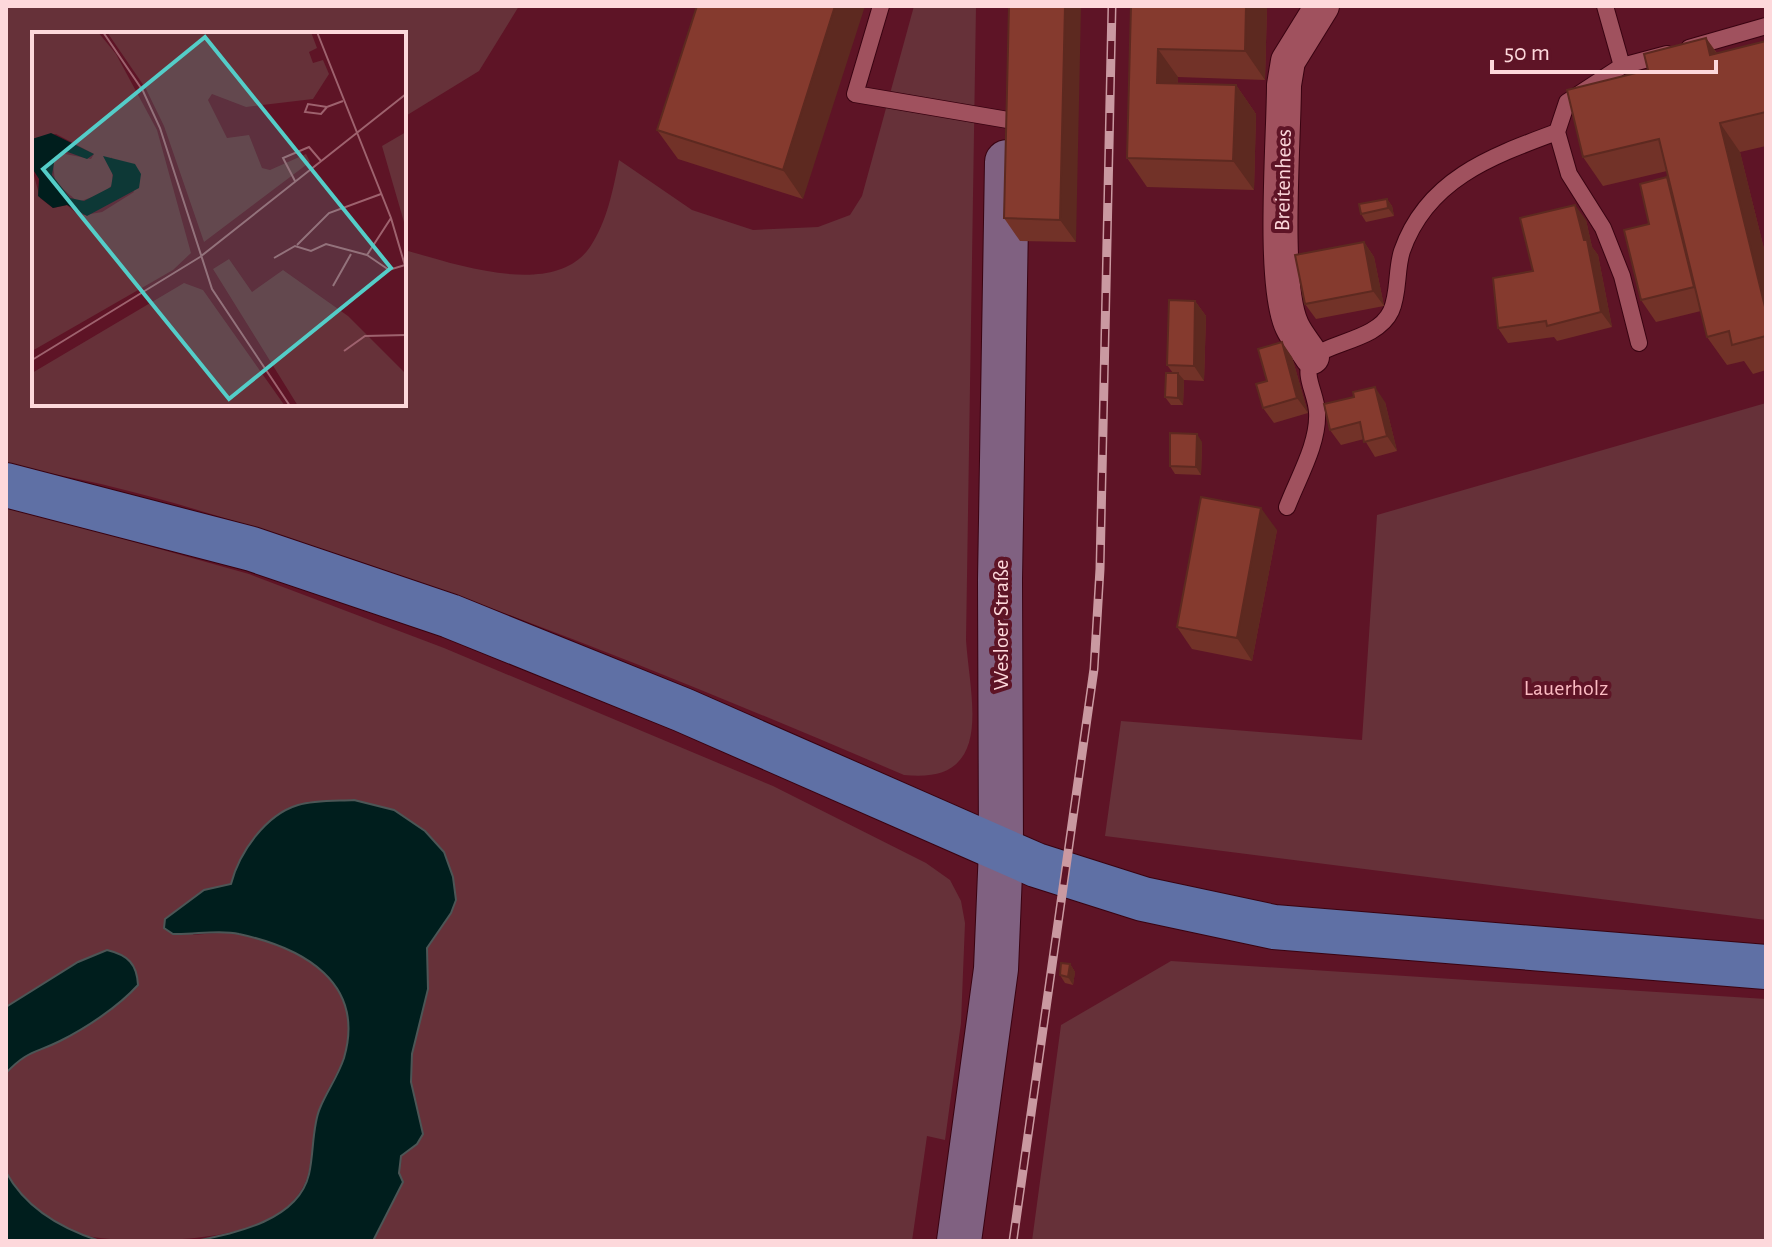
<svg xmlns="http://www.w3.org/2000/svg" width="1772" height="1247" font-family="'Alegreya Sans',sans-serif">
<rect width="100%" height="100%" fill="#5e1426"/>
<path fill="#663139" d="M6 6H519L479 71 404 117V34H34V404H404V250C453 263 554 300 590 247 607 222 613 190 619 160L692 210 753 230 818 227 850 215 862 196 914 6H976L966 640C970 700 996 785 904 775 712 693 520 614 322 549 220 516 112 481 6 466Z
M1766 403V920L1105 836 1121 721 1362 740 1377 515Z
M6 506 249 574 444 648 773 786 926 863 950 880 961 901 965 923 961 1023 945 1140 927 1136 912 1241H373L403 1182 399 1173 401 1156 417 1144 423 1134 411 1082 412 1054 428 989 427 948 451 913 354 800C336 801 316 800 298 805 267 815 238 855 231 884L203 890 193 935C207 934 222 932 235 933 284 937 346 971 349 1025 352 1057 329 1081 319 1110 306 1147 322 1177 284 1210 246 1244 112 1247 66 1231 44 1220 18 1194 6 1172V1073C28 1050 34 1054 60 1041 87 1028 119 1007 138 985 137 964 128 955 107 950L6 1007Z
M1171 961 1766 999V1241H1032L1061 1025Z"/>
<path fill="#001e1d" stroke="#4c5656" stroke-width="2" d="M354 800 394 810 425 831 444 852 453 877 456 900 451 913 427 948 428 989 412 1054 411 1082 423 1134 417 1144 401 1156 399 1173 403 1182 373 1241H195C235 1233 298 1221 309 1174 314 1153 312 1126 320 1108 327 1091 338 1076 344 1058 366 982 303 948 239 934 219 929 194 935 173 934L164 928 165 919 204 890 231 884C239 853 265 815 298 805 315 800 336 801 354 800Z
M107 950C128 955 137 964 138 985 118 1007 86 1028 60 1041 34 1054 28 1050 6 1073V1007L78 962Z
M6 1172C26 1209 62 1229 100 1241H6Z"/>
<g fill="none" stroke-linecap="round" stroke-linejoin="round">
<defs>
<path id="lane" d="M881 6 855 94 1008 120
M1689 48 1766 26
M1622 66 1667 54
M1557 132 1569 174 1603 228 1622 276 1639 343
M1287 507C1298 478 1319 443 1317 412 1316 392 1302 376 1312 357 1334 341 1378 339 1391 311 1399 294 1396 269 1402 251 1427 179 1492 156 1557 132L1567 102 1622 66 1605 6"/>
<path id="street" d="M1312 357C1306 347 1297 337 1292 326 1272 283 1284 138 1284 85L1288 61 1322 6"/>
<path id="secondary" d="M959 1241 996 969 1001 849 1000 580 1007 162"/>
<path id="primary" d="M6 485 252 549 450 616 683 710 1036 865 1143 899 1274 927 1766 967"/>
</defs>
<use href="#lane" stroke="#390311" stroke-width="18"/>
<use href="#street" stroke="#390311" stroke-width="36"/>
<use href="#secondary" stroke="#390311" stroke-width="46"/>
<use href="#primary" stroke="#390311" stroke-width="46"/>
<use href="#lane" stroke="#a0515e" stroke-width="16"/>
<use href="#street" stroke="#a0515e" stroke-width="34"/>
<use href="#secondary" stroke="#806181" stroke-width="44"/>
<use href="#primary" stroke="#5f70a5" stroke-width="44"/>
<defs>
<path id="rail" d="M1013 1241 1094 669 1100 569 1112 6"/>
</defs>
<use href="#rail" stroke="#ca99a1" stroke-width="9"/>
<use href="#rail" stroke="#5e1426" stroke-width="6" stroke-dasharray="18" stroke-linecap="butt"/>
</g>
<path fill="#723228" d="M697 6 803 199 678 159 657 130Z
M1009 6 1076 242 1020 241 1004 218Z
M1131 6H1267L1265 80 1178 77V84L1236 85 1256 114 1254 190 1147 187 1127 158Z
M1706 38 1717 53 1766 41V146L1740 152 1766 257V370L1753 374 1744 361 1727 365 1707 337 1701 311 1656 322 1641 300 1649 224 1669 180 1667 171 1603 186 1583 157 1648 70Z
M1387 199 1392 206 1394 216 1366 222 1361 214Z
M1586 220 1592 247 1598 255 1612 327 1557 341 1554 337 1508 343 1498 328 1533 271Z
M1364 242 1374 257 1384 306 1316 319 1305 304Z
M1195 301 1206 316 1204 381 1184 380 1183 405H1171L1165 397 1173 373 1167 365Z
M1292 357 1308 413 1274 423 1263 408 1267 381Z
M1385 402 1397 451 1375 457 1364 439 1341 445 1330 430Z
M1202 442 1201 475 1175 474 1170 466Z
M1277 530 1252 661 1192 649 1177 627Z
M1070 964 1075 972 1073 985 1065 983 1060 975Z"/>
<path fill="#5d2920" d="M835 6H865L803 199 783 170Z
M1065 6H1081L1076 242 1060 220Z
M1246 6H1267L1265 80 1245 51Z
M1706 38 1726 67 1710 55Z
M1158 49 1178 77 1177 112 1157 83Z
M1236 85 1256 114 1254 190 1233 161Z
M1720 123 1740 152 1766 257V311Z
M1387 199 1392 206 1394 216 1388 208Z
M1575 205 1586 220 1592 247 1598 255 1612 327 1601 312Z
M1364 242 1374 257 1384 306 1373 291Z
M1195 301 1206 316 1204 381 1194 366Z
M1282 342 1292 357 1308 413 1297 398Z
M1178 373 1184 380 1183 405 1178 398Z
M1375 387 1385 402 1397 451 1387 436Z
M1197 434 1202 442 1201 475 1196 467Z
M1261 508 1277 530 1252 661 1237 638Z
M1070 964 1075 972 1073 985 1068 977Z"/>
<path fill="#853a2e" stroke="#5d2920" stroke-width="2" d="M697 6H835L783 170 657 130Z
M1009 6H1065L1060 220 1004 218Z
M1131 6H1246L1245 51 1158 49 1157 83 1236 85 1233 161 1127 158Z
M1706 38 1710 55 1766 41V112L1720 123 1766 311V336L1732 345 1729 331 1707 337 1659 139 1583 157 1567 90 1648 70 1644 54Z
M1667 177 1694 287 1641 300 1624 230 1649 224 1640 184Z
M1387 199 1388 208 1361 214 1359 204Z
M1575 205 1584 240H1587L1601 312 1547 326 1546 321 1498 328 1493 278 1533 271 1520 218Z
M1364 242 1373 291 1305 304 1295 255Z
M1169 300 1195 301 1194 366 1167 365Z
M1282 342 1297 398 1263 408 1256 384 1267 381 1258 349Z
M1166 373H1178V398L1165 397Z
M1375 387 1387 436 1364 442 1360 422 1330 430 1324 404 1354 397 1353 392Z
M1170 433 1197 434 1196 467 1170 466Z
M1201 497 1261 508 1237 638 1177 627Z
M1061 963 1070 964 1068 977 1060 975Z"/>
<g text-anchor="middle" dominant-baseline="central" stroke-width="8" stroke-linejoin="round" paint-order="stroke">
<g font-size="22" fill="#fdd8db" stroke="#5e1426">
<text transform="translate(1283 180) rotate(-89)">Breitenhees</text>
<text transform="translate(1001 625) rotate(-90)">Wesloer Straße</text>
</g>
<g font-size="22" fill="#fbbbc2" stroke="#5e1426">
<text x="1566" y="688">Lauerholz</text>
</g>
</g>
<g transform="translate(32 32)">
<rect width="374" height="374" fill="#5e1426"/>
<path d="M0 0H66L84 22 125 98 159 221 141 238 0 319V136L8 166 21 176 35 173 47 184 70 180 102 160 79 125 81 152 72 161 46 170 23 150 21 131 28 121 59 127 62 122 24 102 0 107ZM75 0H279L285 16 277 20 281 31 291 28 297 42 281 67 214 75 180 62 176 68 195 106 217 103 230 136 238 138 274 122 278 130 172 210 132 94 114 57ZM374 100V197L350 114ZM197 227 220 260 251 238 316 284 374 342V374H266L181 237ZM152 251 171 258 253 374H0V341Z" fill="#663139"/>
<path d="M19 101 62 122 55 127 33 119 23 125 20 143 38 166 52 169 79 155 81 143 71 124 103 132 109 142 107 156 55 184 35 173 21 176 6 164 7 147 0 136V107Z" fill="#001e1d"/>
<path fill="none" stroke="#9e626e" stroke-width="2" d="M71 0 111 59 128 96 180 257 258 374M285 0 359 186 374 237M295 75 289 82 273 80 276 72 295 75 311 69M263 149 251 126 277 115 289 129M265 213 297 181 349 162M335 223 357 238 373 233M168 225 374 62M242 226 263 214 279 219 294 212 335 223 359 186M301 254 319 222M312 319 333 304 374 303M0 328 168 225"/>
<path fill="#54cdc8" fill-opacity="0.15" stroke="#54cdc8" stroke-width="4" d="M173 5 359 236 197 367 11 137Z"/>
<rect width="374" height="374" fill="none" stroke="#fdd8db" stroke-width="4"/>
</g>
<rect width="1772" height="1247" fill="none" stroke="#fdd8db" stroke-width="16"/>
<path d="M1492 60v12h224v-12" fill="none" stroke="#fdd8db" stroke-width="4"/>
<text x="1504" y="60" font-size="24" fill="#fdd8db" stroke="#5e1426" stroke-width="6" paint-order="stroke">50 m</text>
</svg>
